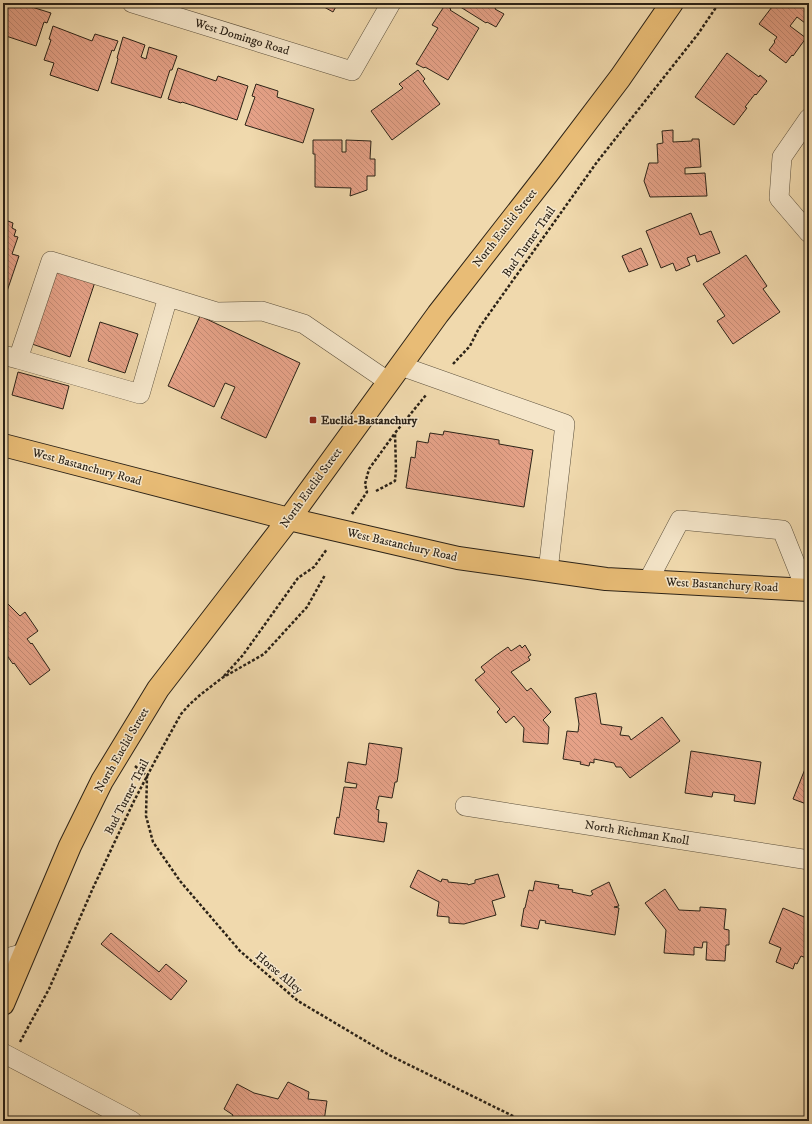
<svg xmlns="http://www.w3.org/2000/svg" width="812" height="1124" font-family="'IM FELL DW Pica',serif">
<defs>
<pattern id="building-back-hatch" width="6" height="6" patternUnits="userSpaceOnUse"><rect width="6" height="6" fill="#e6a288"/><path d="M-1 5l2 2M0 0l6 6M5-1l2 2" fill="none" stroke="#c58b75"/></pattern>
</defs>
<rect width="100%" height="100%" fill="#f0d9ad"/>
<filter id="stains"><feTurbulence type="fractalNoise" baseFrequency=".005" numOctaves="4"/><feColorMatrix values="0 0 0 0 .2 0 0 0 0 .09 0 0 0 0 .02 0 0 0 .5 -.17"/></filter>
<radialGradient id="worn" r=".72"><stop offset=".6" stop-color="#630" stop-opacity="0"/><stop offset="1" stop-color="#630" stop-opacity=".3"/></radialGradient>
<path fill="url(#building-back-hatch)" stroke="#2b2217" d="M3 3 17 7 19 3 51 13 47 23 44 22 36 46 3 35Z
M317 3H338L333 12Z
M454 3H499L495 9 504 14 496 27 487 22 486 23Z
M775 3H809V26L797 17 790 26 806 38 793 56 792 55 786 63 769 50 775 42 774 41 777 37 759 24Z
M445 5 451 9 450 10 479 28 448 80 425 67 424 68 416 64 438 28 432 25Z
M53 26 92 41 95 34 118 41 114 51 112 50 98 91 50 75 54 63 44 60 51 40 49 39Z
M123 37 145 45 141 57 146 59 149 47 177 56 172 70H170L161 98 111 83 118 59 117 58Z
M727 53 759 77 760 75 767 81 756 95 755 94 745 107 747 108 734 125 695 97Z
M178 68 216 81 218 76 248 86 237 120 182 102 181 103 168 99Z
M418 70 425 79 423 81 440 104 392 140 371 111 403 88 399 84Z
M256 84 278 91 277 97 314 109 303 143 245 125 255 97 252 96Z
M673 130V142L692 141V139H699L701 167 685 168V174L705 173 707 196 650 197 644 181 649 163H658L657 144 663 143 662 131Z
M313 140H342V152H346V140L371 141 370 159H375V176H367V190L350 196 351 188 315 187V154H313Z
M691 213 700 235 711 231 720 253 697 262 695 255 687 258 690 265 676 271 673 263 661 268 646 231Z
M3 219 13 223 12 228 16 230 14 236 18 237 12 254 19 256 3 303Z
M641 248 648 265 629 272 622 256Z
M746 255 767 286 763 289 780 312 733 344 717 321 725 316 703 284Z
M57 269 95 282 70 357 32 344Z
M200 316 300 363 266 438 221 418 235 387 225 383 214 407 168 386Z
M100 322 138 334 125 373 88 361Z
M18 372 69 386 63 409 12 395Z
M444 431 499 440V444L533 450 524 507 406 488 411 457 415 458 417 441 428 443 430 433 443 435Z
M4 600 20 616 25 612 38 631 27 639 31 644 32 643 50 670 30 685 14 663 13 664 3 650 7 648 3 642Z
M520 645 522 648 525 645 531 655 528 657 530 660 511 672 527 691 531 688 551 712 543 720 549 727 548 744 523 742 524 728 514 716 506 723 497 712 500 709 475 680 485 672 481 667 495 656 508 647 511 651Z
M596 693 601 724 622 727 620 735 629 736 631 740 662 717 680 741 630 778 621 767H616L614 763 594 759V763L590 762 589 766 580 764 581 762 563 759 567 731 578 732 579 724 575 698Z
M369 743 402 748 397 782H395L392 798 379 796 376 809 379 810 378 822 387 823 384 842 334 834 337 817 339 818 344 787 356 788 357 784 345 782 348 762 366 765Z
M691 751 761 762 755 804 734 801 735 795 713 792 712 797 685 793Z
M805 769 809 771V805L793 799Z
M418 870 441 882 442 879 448 880V882L468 884V885L475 883V880L498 874 505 897 492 901 496 915 464 924 449 923V917L437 916 439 902 410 887Z
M535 881 559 885 558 888 573 890 572 892 590 896 593 894 591 891 609 882 619 906 614 907 619 908 615 935 545 923 546 921 540 920 538 929 521 926 524 908H525L529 890 533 891Z
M665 889 679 910 700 911V907L726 909 724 929 729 930V945H726L725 961 706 960 707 942H703L702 948 694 947V955L664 953 666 930 645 903Z
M783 908 809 919V959L801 956 797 964 795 963 793 969 776 962 781 948 769 943Z
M111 933 159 972 166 964 187 981 171 1000 101 944Z
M288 1082 309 1092 308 1099 327 1101 324 1121H232L230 1120 233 1115 224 1109 237 1084 254 1093 278 1099Z"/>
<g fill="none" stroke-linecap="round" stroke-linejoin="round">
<defs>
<path id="minor" d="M132 3 352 71 391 3
M809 118 782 157 779 198 809 233
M3 355 18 359 51 261 217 312 262 311 304 324 389 382
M18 359 140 394 168 297
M401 366 565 424 548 571
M648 581 680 520 782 530 806 590
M465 806 809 860
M3 959 25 953
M3 1053 132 1121"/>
<path id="major" d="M3 445 289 519 458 558 606 579 809 590
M3 1004 70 846 102 781 158 689 289 519 438 314 548 173 620 78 672 3"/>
</defs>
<use href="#minor" stroke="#5c503c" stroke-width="20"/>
<use href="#major" stroke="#2b2217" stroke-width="24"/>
<path stroke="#2b2217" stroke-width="2.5" stroke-dasharray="3 2" stroke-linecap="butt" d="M453 364 470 346 479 328 597 162 698 34 719 3
M376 491 395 481 396 470 395 433 426 395
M352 514 367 492 365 484 369 469 395 433
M224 676 243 655 298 578 314 567 327 549
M135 766 147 776 146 816 153 842 180 881 240 951 298 1001 389 1055 523 1121
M20 1042 49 989 93 888 134 801 155 761 181 714 189 705 200 695 222 678 264 654 307 607 325 575"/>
<use href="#minor" stroke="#f5e6ca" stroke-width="19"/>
<use href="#major" stroke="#e8bc76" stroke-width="22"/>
</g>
<rect fill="#8f2418" stroke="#f5e6ca" stroke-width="1.5" x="309" y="416" width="8" height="8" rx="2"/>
<g text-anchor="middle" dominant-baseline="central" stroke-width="3" stroke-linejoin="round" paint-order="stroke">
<g font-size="12" fill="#2b2217" stroke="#f5e6ca">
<text transform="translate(242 37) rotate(17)">West Domingo Road</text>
<text transform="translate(505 228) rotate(-52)">North Euclid Street</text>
<text transform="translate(529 242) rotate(-55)">Bud Turner Trail</text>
<text transform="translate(87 467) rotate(15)">West Bastanchury Road</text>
<text transform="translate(311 488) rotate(-54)">North Euclid Street</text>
<text transform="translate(402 545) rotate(13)">West Bastanchury Road</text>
<text transform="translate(722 585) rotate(3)">West Bastanchury Road</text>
<text transform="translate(122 750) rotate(-60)">North Euclid Street</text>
<text transform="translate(127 797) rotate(-63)">Bud Turner Trail</text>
<text transform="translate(637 833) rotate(9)">North Richman Knoll</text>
<text transform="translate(279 973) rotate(40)">Horse Alley</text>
</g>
<g font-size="12" font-weight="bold" fill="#2b2217" stroke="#f5e6ca" text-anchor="start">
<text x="321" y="420">Euclid-Bastanchury</text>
</g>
</g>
<rect width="812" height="1124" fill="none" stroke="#f0d9ad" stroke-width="16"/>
<rect x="4" y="4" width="804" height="1116" fill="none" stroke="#2b2217" stroke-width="2"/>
<rect x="8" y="8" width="796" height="1108" fill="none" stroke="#2b2217"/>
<rect width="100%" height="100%" filter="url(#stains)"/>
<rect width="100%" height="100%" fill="url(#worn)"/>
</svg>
